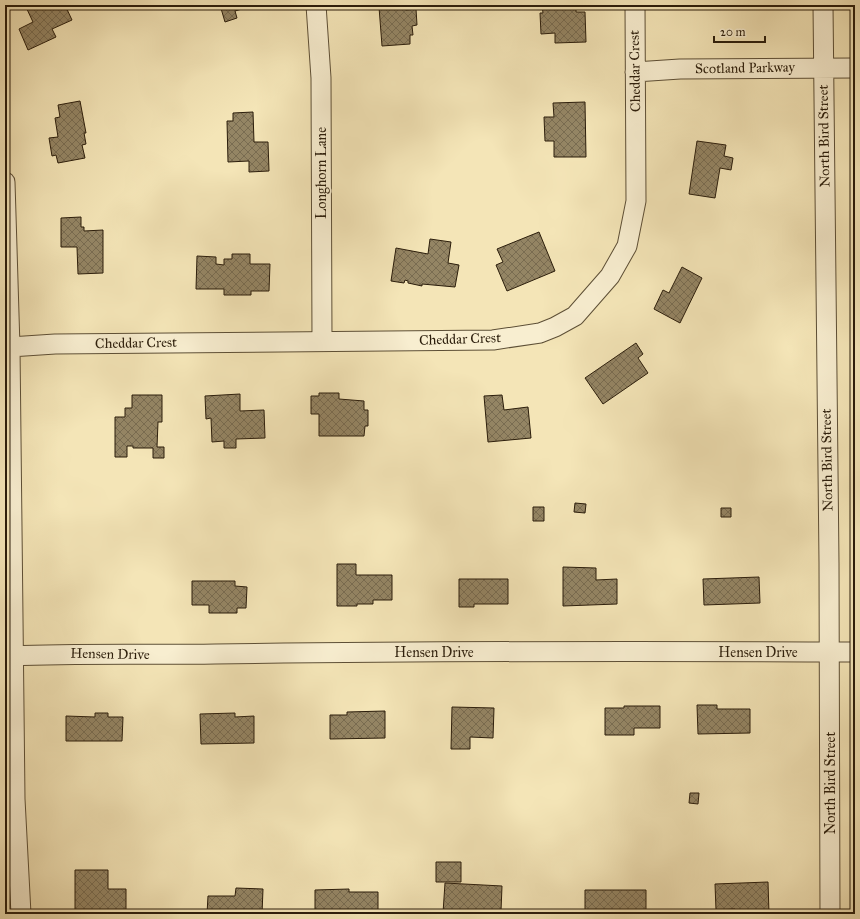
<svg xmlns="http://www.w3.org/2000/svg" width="860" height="919" font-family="'IM FELL Great Primer',serif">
<defs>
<pattern id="building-cross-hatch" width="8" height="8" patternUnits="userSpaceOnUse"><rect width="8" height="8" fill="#948564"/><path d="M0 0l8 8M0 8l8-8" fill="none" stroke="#796c51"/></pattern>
</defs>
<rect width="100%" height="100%" fill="#f4e5b7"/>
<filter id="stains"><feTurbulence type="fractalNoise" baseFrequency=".005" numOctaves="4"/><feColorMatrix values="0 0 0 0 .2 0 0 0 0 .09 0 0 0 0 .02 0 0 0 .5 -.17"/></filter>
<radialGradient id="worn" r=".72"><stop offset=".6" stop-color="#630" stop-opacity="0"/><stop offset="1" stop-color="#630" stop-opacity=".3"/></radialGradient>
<path fill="url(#building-cross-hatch)" stroke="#2b1d0b" d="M25 5H65L72 20 52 29 56 37 28 50 19 29 33 22Z
M220 5H256L235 11 237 18 225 22Z
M376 5H407L406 10 416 9 417 25 412 26 413 35H410V44L382 46 379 7Z
M542 5H581L576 6V12H585L586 42 555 43V33L541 34 540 13H543Z
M80 101 86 133H84L86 144 82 145 85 158 58 163 56 155 52 156 49 138 58 137 55 118 60 117 58 105Z
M585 102 586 157H554V141H545L544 117H554L553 103Z
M253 112 254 142H268L269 171 249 172V161L228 162 227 121H233V113Z
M697 141 726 145 724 156 733 158 731 170 720 168 715 198 689 194Z
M81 217V227H84V231L103 230V273L78 274 77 247H61V218Z
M539 232 555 271 507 291 496 265 503 262 497 249Z
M430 239 451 242 448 263 459 265 455 287 422 284V286L408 283V281L405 280 404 283 391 281 396 248 428 254Z
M232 254H250V264H270L269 291H251V295H224V289H196L197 256 216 257V264L224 265V259H232Z
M682 267 702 278 680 323 654 309 663 290 669 293Z
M636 343 643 354 638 358 648 373 603 404 585 378Z
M319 393H339V399L364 401V410H368V426H365L364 436H319V414H311V396H319Z
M240 394V411L264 410 265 438 236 439V448H224V441L212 442 211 418 206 419 205 396Z
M132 395H162V422H158L157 447H164V458H153V448H133V446H127V457H115V417H125V408H132Z
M502 395 504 410 528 407 531 438 488 442 484 396Z
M575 503 586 504 585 513 574 512Z
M533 507H544V521H533Z
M721 508H731V517H721Z
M337 564H356V575H392V600H373V604H357V606H337Z
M563 567 596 568V580L617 579V604L563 606Z
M759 577 760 603 704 605 703 579Z
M459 579H508V604H474V607H459Z
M192 581H235V586L247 587 246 608H237V613H209V605H192Z
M697 705H717V709H750V733L698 734Z
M624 706H660V728H634V735H605V708H624Z
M452 707 494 708 493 738 470 737V749H451Z
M385 711V738L330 739V715H347V712Z
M95 713H108V717H123L122 741H66V716L95 717Z
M235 713V717L254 716V743L201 744 200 714Z
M690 793H699L698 804 689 803Z
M436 862H461V882H436Z
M75 870H108V889H126V914H75Z
M768 882 769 914 735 912V909L716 910 715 884Z
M445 883 502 886 501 911 463 910V914L443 913Z
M236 888 263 889 262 914H207L208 896H235Z
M349 889V892H378V913L315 914V890Z
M585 890H646V914H585Z"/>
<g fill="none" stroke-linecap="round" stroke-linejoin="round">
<defs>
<path id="minor" d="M316 5 321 78 322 341
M823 5 829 563 830 914
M635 72 680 69 855 68
M5 182 10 347 15 799 21 914
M10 347 55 344 493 340 540 333 555 327 575 316 610 276 627 246 636 201 635 5
M12 656C80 653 148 655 215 654 429 651 642 651 855 652"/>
</defs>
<use href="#minor" stroke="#5d4f36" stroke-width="21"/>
<use href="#minor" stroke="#f8eed0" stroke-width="19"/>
</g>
<g text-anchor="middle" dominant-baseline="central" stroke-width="3.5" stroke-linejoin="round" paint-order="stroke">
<g font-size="14" fill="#2b1d0b" stroke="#f8eed0">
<text transform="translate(745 68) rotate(-1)">Scotland Parkway</text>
<text transform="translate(635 71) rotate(-91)">Cheddar Crest</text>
<text transform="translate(824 136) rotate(-91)">North Bird Street</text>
<text transform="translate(321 173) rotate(-90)">Longhorn Lane</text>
<text transform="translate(460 339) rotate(-2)">Cheddar Crest</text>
<text transform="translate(136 343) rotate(-1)">Cheddar Crest</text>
<text transform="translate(827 460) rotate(-91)">North Bird Street</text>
<text x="434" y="652">Hensen Drive</text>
<text x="758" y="652">Hensen Drive</text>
<text transform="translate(110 654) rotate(1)">Hensen Drive</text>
<text transform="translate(830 783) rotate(-90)">North Bird Street</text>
</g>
</g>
<rect width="860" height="919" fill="none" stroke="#f4e5b7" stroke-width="20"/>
<rect x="6" y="6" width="848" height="907" fill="none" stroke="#2b1d0b" stroke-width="2"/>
<rect x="10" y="10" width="840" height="899" fill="none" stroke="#2b1d0b"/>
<path d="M714 36v6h51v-6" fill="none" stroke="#2b1d0b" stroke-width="2"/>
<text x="720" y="36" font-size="12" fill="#2b1d0b" stroke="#f8eed0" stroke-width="3" paint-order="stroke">20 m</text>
<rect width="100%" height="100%" filter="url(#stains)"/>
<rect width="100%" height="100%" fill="url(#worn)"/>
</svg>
